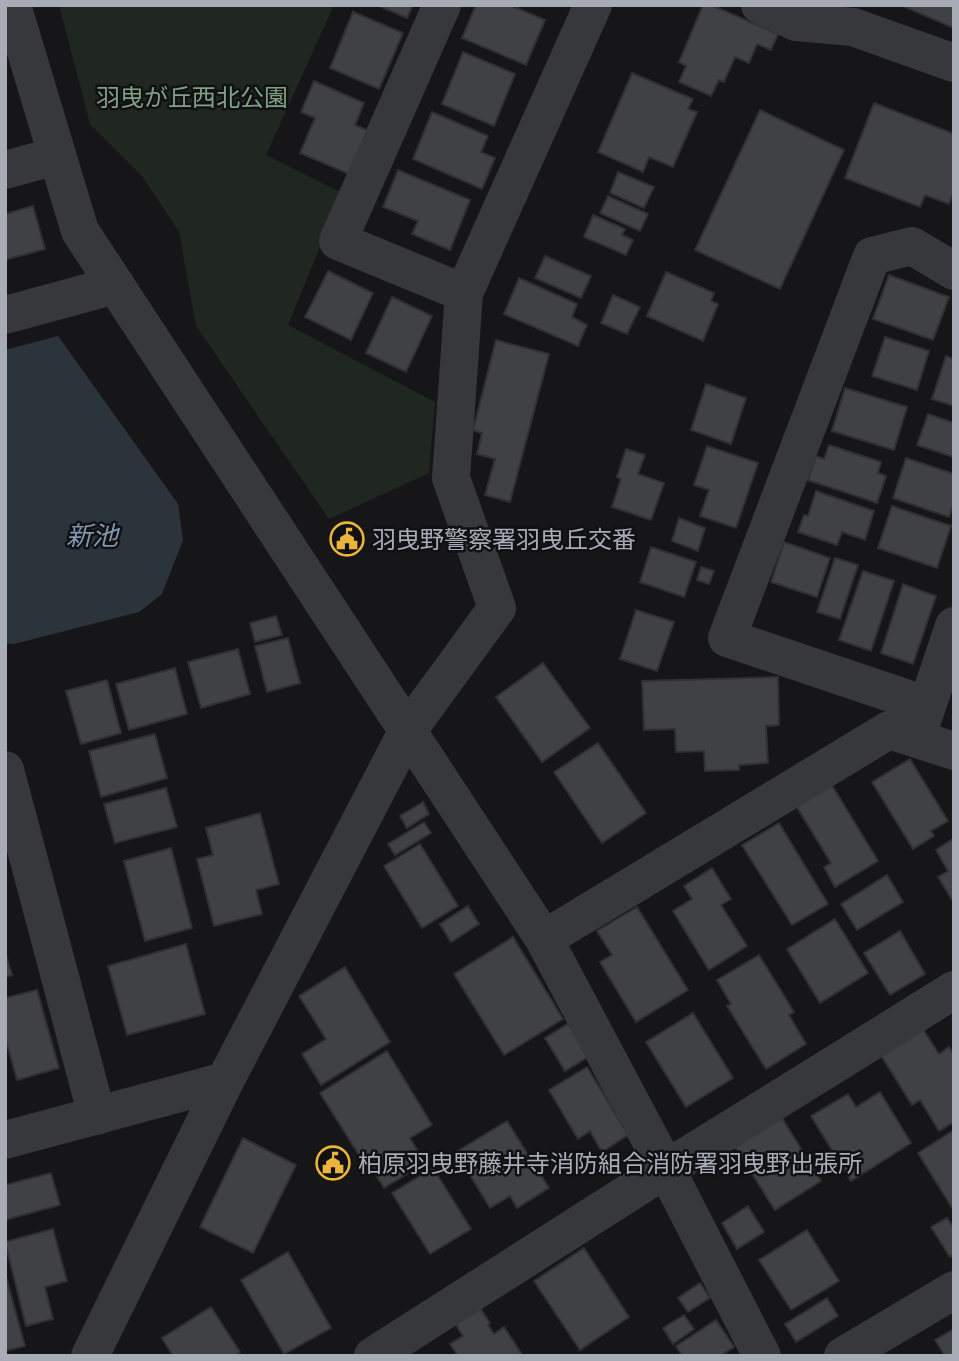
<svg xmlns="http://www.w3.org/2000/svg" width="959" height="1361" font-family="Mulish,'Noto Sans JP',sans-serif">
<rect width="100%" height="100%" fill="#161618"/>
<path fill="#202721" d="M59 5H334L266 155 342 193 288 325 435 402 429 473 329 519 196 326 179 232 142 176 90 124Z"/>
<path fill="#2c343b" d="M58 336 178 504 183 540 162 594 139 612 14 644 5 643V350Z"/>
<path fill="#404145" stroke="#303033" stroke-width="2" d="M377 5H413L407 18Z
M476 5H510L545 20 526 65 462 38Z
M703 5H711L778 34 771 50 757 44 749 63 735 57 724 82 719 80 711 96 679 82 686 66 679 62Z
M906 5H954V28L905 7Z
M353 12 403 33 379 89 330 68Z
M463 52 515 74 494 126 442 104Z
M632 73 693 99 688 109 697 112 673 167 649 157 643 172 598 152Z
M314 81 364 103 355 125 369 131 351 175 300 153 315 118 301 112Z
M874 103 954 134V191L949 204 925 195 920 207 845 178Z
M760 110 844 150 780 289 695 250Z
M432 112 488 136 481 152 495 158 482 189 413 159Z
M398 170 470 200 450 250 412 234 418 221 383 207Z
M618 172 654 187 644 208 610 193Z
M608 196 648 214 640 231 600 213Z
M33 206 45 249 5 260V214Z
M593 215 625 229 622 235 633 240 626 255 584 237Z
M545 256 591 276 581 298 535 278Z
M328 271 373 293 351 340 305 317Z
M666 272 714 293 711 301 718 304 703 341 647 316Z
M889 275 949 297 933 340 873 319Z
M519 278 577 304 572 317 587 325 578 346 504 314Z
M613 295 640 307 627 334 601 323Z
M392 297 432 316 406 372 366 353Z
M885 337 929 351 917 390 872 376Z
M496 340 549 354 510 502 485 495 495 459 477 454 482 433 473 430Z
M946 356 954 359V406L932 399Z
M706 384 746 398 731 444 691 430Z
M845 388 907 407 894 450 832 431Z
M928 414 954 423V457L917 445Z
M829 445 881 462 878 473 886 476 877 503 808 480 816 456 824 459Z
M707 446 758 463 736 528 700 516 709 490 694 485Z
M626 449 645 455 638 474 664 483 651 520 612 507 621 479 617 477Z
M906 458 954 474V503L949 517 893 498Z
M816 491 874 511 865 540 842 532 837 545 798 532 804 515 808 516Z
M892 506 951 526 937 568 878 548Z
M679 518 705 528 698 551 672 541Z
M784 542 830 558 817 597 771 582Z
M651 547 696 562 684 597 640 582Z
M835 558 858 565 840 619 817 612Z
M701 567 714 571 709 584 697 580Z
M863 571 894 581 871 651 839 640Z
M903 584 936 596 913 664 881 653Z
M636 610 674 622 657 671 620 659Z
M276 616 282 635 255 642 250 623Z
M288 638 300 683 267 692 255 646Z
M238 649 250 694 201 708 188 662Z
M543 663 590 728 542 762 496 697Z
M175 668 187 714 129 730 116 684Z
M778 677 779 725 766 726 768 763 739 765V770L705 771 704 751 676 752 675 729 644 730 642 681Z
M107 680 121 733 81 744 66 691Z
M155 734 167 778 101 797 89 751Z
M598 743 646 813 602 843 554 772Z
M910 759 948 821 931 831 934 836 913 849 872 782Z
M830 782 878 861 835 887 824 867 831 863 795 804Z
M166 788 177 827 115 843 104 804Z
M423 802 429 814 407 828 400 816Z
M260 813 279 884 256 890 262 914 214 926 197 859 213 855 206 828Z
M424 822 431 833 395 855 388 844Z
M779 823 828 904 792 925 742 845Z
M954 838V903L938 877 948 871 936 850Z
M420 844 458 906 422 928 384 866Z
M171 848 192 928 145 941 124 861Z
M712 868 731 899 721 905 747 946 709 970 673 911 692 899 684 886Z
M887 875 903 902 857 930 841 904Z
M468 906 479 924 451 942 440 924Z
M637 907 688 990 636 1022 600 962 612 955 597 931Z
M835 919 868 973 820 1003 787 949Z
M900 931 925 974 890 995 864 953Z
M513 937 563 1019 504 1055 454 974Z
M186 944 205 1014 127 1035 108 966Z
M5 952 12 975 5 977Z
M759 955 794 1012 789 1015 806 1044 766 1069 727 1006 731 1004 717 980Z
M345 967 390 1042 321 1085 302 1054 326 1039 299 996Z
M37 990 59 1068 17 1080 5 1037V998Z
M693 1013 733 1078 686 1107 646 1042Z
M571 1022 591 1055 565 1071 545 1038Z
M919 1023 939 1054 949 1047 954 1055V1122L939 1131 920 1100 912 1105 877 1049Z
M387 1051 432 1125 410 1138 425 1163 384 1188 369 1164 366 1166 320 1093Z
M587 1067 628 1135 602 1152 590 1131 578 1139 549 1090Z
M880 1092 911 1143 851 1181 811 1116 848 1094 856 1107Z
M782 1118 821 1181 775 1210 735 1147Z
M507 1121 549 1188 517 1208 510 1196 490 1208 456 1152Z
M954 1130V1211L918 1153Z
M243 1138 296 1165 253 1253 200 1227Z
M433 1168 471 1229 430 1254 392 1193Z
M51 1173 60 1205 5 1220V1185Z
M748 1206 764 1232 737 1249 722 1223Z
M947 1218 954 1228V1255L950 1257 931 1227Z
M53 1229 67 1281 45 1287 53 1319 26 1326 5 1242Z
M807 1230 839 1281 791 1310 759 1260Z
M584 1248 629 1317 580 1350 534 1281Z
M288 1252 331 1328 284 1354 241 1280Z
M5 1273 25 1346 5 1351Z
M700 1283 710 1298 688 1312 678 1298Z
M827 1298 838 1316 796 1342 785 1324Z
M477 1303 490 1323 488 1325 494 1334 504 1327 523 1356H458L450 1344 463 1336 452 1319Z
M211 1307 240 1352 235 1356H173L162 1338Z
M684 1315 694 1329 673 1344 663 1328Z
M716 1320 734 1347 720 1356H682L676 1346Z
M954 1329V1356H945L935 1340Z"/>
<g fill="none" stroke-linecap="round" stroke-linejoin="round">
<path stroke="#37383c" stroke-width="38" d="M12 5 80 231 544 939 666 1169 762 1356
M442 5 338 241 464 293
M760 5 796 22 853 27 954 63
M5 170 56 156
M5 315 116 285
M926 705 727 638 872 256 912 246 954 271
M919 730 954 626
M5 770 97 1116
M544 939 889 730 954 751
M5 1140 225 1081
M90 1356 225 1081 408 730 497 608 451 478 464 293 593 5
M373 1356 666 1169 954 990
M843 1356 954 1290"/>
</g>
<defs>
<symbol id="civic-ring" viewBox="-11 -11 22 22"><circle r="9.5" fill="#111113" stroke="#ebb43a" stroke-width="1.5"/><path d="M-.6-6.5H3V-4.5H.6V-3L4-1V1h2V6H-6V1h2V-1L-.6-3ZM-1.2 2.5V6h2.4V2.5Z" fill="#ebb43a"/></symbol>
</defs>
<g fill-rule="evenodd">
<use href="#civic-ring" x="328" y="520" width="38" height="38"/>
<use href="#civic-ring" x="314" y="1144" width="38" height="38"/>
</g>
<g text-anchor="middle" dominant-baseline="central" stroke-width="5" stroke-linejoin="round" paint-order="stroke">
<g font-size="24" fill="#80a183" stroke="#111113">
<text x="192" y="97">羽曳が丘西北公園</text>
</g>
<g font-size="24" fill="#a8acb7" stroke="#111113" text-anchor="start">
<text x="372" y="539">羽曳野警察署羽曳丘交番</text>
<text x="358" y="1163">柏原羽曳野藤井寺消防組合消防署羽曳野出張所</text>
</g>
<g font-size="26" font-style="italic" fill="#8099b1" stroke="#111113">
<text x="92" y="535">新池</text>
</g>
</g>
<rect width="959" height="1361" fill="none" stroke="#a8acb7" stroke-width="14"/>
</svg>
